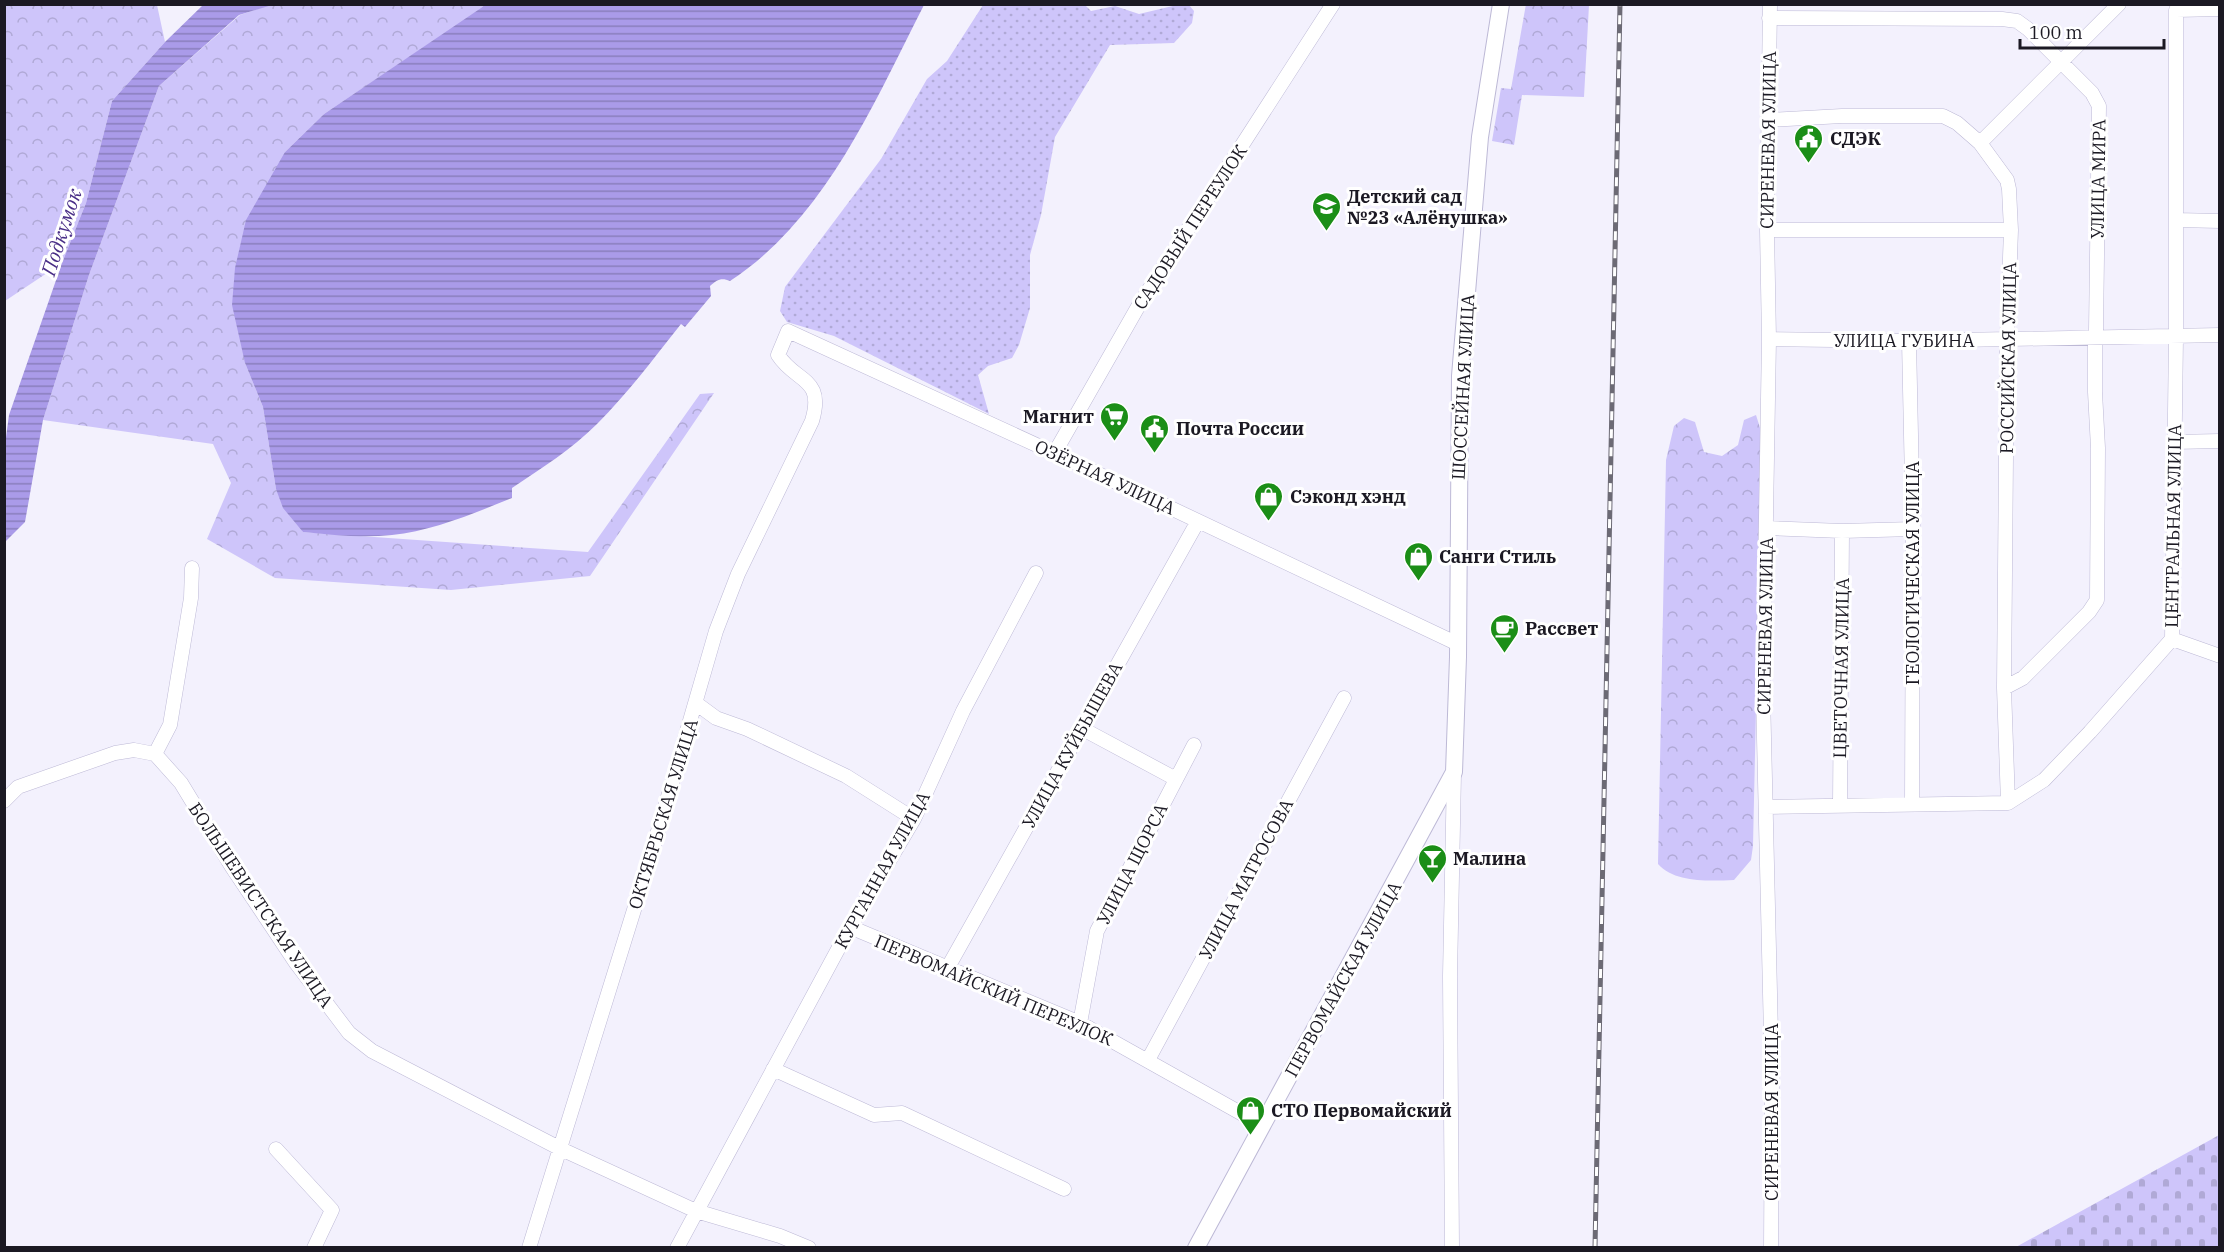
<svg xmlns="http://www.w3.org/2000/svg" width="2224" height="1252" font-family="'IBM Plex Serif',serif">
<defs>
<pattern id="green-dots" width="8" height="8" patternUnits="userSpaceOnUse" patternTransform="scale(1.5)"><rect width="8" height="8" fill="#cec5fa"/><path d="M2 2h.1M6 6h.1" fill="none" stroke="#b0a9d6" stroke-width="1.8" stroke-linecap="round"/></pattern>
<pattern id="forest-crowns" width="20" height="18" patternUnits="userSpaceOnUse" patternTransform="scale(1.5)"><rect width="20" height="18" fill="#cec5fa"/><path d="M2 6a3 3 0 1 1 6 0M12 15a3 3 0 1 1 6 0" fill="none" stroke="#b0a9d6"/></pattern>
<pattern id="cemetery-stones" width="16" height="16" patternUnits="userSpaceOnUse" patternTransform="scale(1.5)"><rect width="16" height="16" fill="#cec5fa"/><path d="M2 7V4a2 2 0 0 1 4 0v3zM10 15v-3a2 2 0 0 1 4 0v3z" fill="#b0a9d6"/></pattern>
<pattern id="water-rules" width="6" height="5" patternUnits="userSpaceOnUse" patternTransform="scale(1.5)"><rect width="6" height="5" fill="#aa9be9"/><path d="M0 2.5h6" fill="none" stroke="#8a7ebc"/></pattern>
</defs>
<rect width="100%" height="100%" fill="#f3f1fd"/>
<path fill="url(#green-dots)" d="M1189 5 1194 11 1192 23 1174 43 1110 45 1055 137 1041 215 1030 255V308L1019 345 1012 358 988 366 978 375 989 414 834 336 787 322 780 311 785 287 881 159 927 79 947 61 983 5H1085L1091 11 1115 6 1139 14 1177 5Z"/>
<path fill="url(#forest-crowns)" d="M272 4 487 5 324 114 285 152 245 363 263 407 276 489 303 532 588 552 700 394 714 393 590 576 451 590 275 578 207 539 231 483 213 444 43 420 89 275 159 86 240 15Z
M1526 4 1589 5 1584 97 1522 95 1514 145 1492 141 1501 88 1511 89Z
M5 5H157L165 42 112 101 86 203 62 263 5 301Z
M1756 415 1762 434 1753 846 1751 860 1734 880C1709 881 1675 883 1658 864L1666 460 1674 426 1684 418 1695 422 1704 452 1722 456 1738 445 1744 420Z"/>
<path fill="url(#cemetery-stones)" d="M2219 1135V1247H2016L2212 1139Z"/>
<path fill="url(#water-rules)" d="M487 4 924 5C874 103 825 219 730 281 721 277 717 280 710 286L711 296 685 327 681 324C654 358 628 393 597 424 572 449 542 468 512 488V498C475 513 432 531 392 535 362 538 333 535 303 532L283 508 276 489 263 407 245 363 232 305 235 268 246 220 285 152 324 114Z
M203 5H272L239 15 159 86 89 275 43 420 25 522 5 542 4 452 9 415 62 263 86 203 112 101 165 42Z"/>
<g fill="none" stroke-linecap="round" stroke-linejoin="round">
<defs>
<path id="minor" d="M1770 4 1767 230 1769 339 1763 695 1772 1078 1771 1248
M1769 18 2002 19 2017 21 2028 29 2092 93 2099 106 2096 331
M1768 120 1842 116H1943L1957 123 1980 143 2007 180 2009 189 2011 230 2007 340 2004 688 2008 803
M1980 143 2119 4
M2176 220 2220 221
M1767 230H2011
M1769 339 1909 341 2220 335
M1909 341 1913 529 1912 804
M2174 442 2220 441
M1054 454 1139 305 1333 4
M1766 528 1842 531 1913 529
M2172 639 2220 656
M2004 688 2023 678 2089 612 2097 600 2098 448 2095 392V338
M697 704 716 718 747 729 846 776 914 819
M1081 728 1176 779
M155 754 181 783 232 867 296 963 349 1033 372 1051 561 1149 696 1211 780 1236 809 1248
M155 754 170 725 191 598 192 568
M4 801 18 787 115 753 134 750 155 754
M1840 805 1842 531
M1766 807 2008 803 2044 780 2090 732 2172 639 2176 337V10L2220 9
M850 927 1080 1023 1262 1125
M947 969 1198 521
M1080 1023 1097 931 1194 745
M1148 1060 1344 698
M773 1069 874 1115 902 1113 1064 1189
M276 1149 332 1210 314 1248
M529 1248 652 852 716 631 738 574 812 421C825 377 796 383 778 355L788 331 1067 459 1458 644
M677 1248 850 927 914 819 963 711 1036 573
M1452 1248 1450 976 1454 773"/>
<path id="major" d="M1196 1248 1454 772 1458 657 1460 376 1480 137 1501 4"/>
</defs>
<use href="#minor" stroke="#bdb9d6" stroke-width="15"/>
<use href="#major" stroke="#bdb9d6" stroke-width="18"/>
<use href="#minor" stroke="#fff" stroke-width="14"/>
<use href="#major" stroke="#fff" stroke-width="16"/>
<defs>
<path id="rail" d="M1595 1248 1620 4"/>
</defs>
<use href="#rail" stroke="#6c6a75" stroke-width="5"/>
<use href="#rail" stroke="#fff" stroke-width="3" stroke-dasharray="9" stroke-linecap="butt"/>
</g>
<defs>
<symbol id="civic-pin" viewBox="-11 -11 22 30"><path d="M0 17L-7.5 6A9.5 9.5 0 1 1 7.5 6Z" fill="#1b8e17" stroke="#fff"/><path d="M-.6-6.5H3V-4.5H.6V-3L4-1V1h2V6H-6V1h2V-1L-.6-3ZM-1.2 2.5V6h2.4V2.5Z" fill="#fff"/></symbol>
<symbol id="school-pin" viewBox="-11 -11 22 30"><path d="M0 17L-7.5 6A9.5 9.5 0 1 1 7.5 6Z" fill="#1b8e17" stroke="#fff"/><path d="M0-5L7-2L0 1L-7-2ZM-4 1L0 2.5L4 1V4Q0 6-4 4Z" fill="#fff"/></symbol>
<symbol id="supermarket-pin" viewBox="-11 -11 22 30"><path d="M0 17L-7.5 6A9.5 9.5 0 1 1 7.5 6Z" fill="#1b8e17" stroke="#fff"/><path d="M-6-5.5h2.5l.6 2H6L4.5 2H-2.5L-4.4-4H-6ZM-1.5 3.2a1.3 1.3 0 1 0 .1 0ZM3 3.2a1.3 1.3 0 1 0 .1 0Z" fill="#fff"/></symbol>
<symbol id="shop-pin" viewBox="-11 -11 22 30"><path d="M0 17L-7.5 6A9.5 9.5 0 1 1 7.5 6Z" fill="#1b8e17" stroke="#fff"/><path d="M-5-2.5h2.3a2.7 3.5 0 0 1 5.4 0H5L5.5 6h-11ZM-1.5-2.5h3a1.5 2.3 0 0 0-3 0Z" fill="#fff"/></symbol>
<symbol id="cafe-pin" viewBox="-11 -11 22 30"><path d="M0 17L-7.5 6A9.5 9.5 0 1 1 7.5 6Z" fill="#1b8e17" stroke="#fff"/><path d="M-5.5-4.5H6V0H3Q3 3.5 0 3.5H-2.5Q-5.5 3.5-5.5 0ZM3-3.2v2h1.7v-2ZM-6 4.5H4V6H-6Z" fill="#fff"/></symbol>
<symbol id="bar-pin" viewBox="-11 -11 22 30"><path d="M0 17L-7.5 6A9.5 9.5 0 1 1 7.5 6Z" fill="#1b8e17" stroke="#fff"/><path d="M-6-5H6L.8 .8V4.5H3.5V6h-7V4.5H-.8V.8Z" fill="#fff"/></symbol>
</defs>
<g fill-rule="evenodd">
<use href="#civic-pin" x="1792" y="122" width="33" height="45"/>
<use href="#school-pin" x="1310" y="190" width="33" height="45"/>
<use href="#supermarket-pin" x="1098" y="400" width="33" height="45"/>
<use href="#civic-pin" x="1138" y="412" width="33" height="45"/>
<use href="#shop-pin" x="1252" y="480" width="33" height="45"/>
<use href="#shop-pin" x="1402" y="540" width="33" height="45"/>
<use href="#cafe-pin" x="1488" y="612" width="33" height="45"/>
<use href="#bar-pin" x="1416" y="842" width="33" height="45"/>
<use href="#shop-pin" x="1234" y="1094" width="33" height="45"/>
</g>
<g text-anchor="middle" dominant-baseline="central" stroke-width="6" stroke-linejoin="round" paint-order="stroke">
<g font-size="18" font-weight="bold" fill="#1b1923" stroke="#fff" text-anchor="start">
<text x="1830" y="138">СДЭК</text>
<text x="1347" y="196">Детский сад<tspan x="1347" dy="21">№23 «Алёнушка»</tspan></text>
<text x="1094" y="416" text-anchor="end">Магнит</text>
<text x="1176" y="428">Почта России</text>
<text x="1290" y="496">Сэконд хэнд</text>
<text x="1439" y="556">Санги Стиль</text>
<text x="1525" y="628">Рассвет</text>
<text x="1453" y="858">Малина</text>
<text x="1271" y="1110">СТО Первомайский</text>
</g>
<g font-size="18" fill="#1b1923" stroke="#fff">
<text transform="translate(1768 140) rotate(-89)">СИРЕНЕВАЯ УЛИЦА</text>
<text transform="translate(2098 179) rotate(-89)">УЛИЦА МИРА</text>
<text transform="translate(1190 227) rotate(-57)">САДОВЫЙ ПЕРЕУЛОК</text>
<text x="1904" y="340">УЛИЦА ГУБИНА</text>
<text transform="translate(2008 358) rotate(-89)">РОССИЙСКАЯ УЛИЦА</text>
<text transform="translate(1463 387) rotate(-87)">ШОССЕЙНАЯ УЛИЦА</text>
<text transform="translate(1105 477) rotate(25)">ОЗЁРНАЯ УЛИЦА</text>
<text transform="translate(2173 526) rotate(-89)">ЦЕНТРАЛЬНАЯ УЛИЦА</text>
<text transform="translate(1912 573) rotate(-90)">ГЕОЛОГИЧЕСКАЯ УЛИЦА</text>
<text transform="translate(1765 626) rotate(-89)">СИРЕНЕВАЯ УЛИЦА</text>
<text transform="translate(1841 668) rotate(-89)">ЦВЕТОЧНАЯ УЛИЦА</text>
<text transform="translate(1072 745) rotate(-61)">УЛИЦА КУЙБЫШЕВА</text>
<text transform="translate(663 814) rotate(-73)">ОКТЯБРЬСКАЯ УЛИЦА</text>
<text transform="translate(1132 864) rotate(-63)">УЛИЦА ЩОРСА</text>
<text transform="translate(882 870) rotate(-61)">КУРГАННАЯ УЛИЦА</text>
<text transform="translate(1246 879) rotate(-62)">УЛИЦА МАТРОСОВА</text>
<text transform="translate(261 905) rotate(56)">БОЛЬШЕВИСТСКАЯ УЛИЦА</text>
<text transform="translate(1343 979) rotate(-61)">ПЕРВОМАЙСКАЯ УЛИЦА</text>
<text transform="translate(994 990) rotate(23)">ПЕРВОМАЙСКИЙ ПЕРЕУЛОК</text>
<text transform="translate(1771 1112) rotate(-90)">СИРЕНЕВАЯ УЛИЦА</text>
</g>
<g font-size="20" font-style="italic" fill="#492e87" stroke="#fff">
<text transform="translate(61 232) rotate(-72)">Подкумок</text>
</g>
</g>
<rect width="2224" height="1252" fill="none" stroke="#1b1923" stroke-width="12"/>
<path d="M2020 39v9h144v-9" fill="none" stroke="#1b1923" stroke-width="3"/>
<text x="2029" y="39" font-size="18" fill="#1b1923" stroke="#ffffff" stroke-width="4.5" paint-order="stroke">100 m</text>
</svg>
